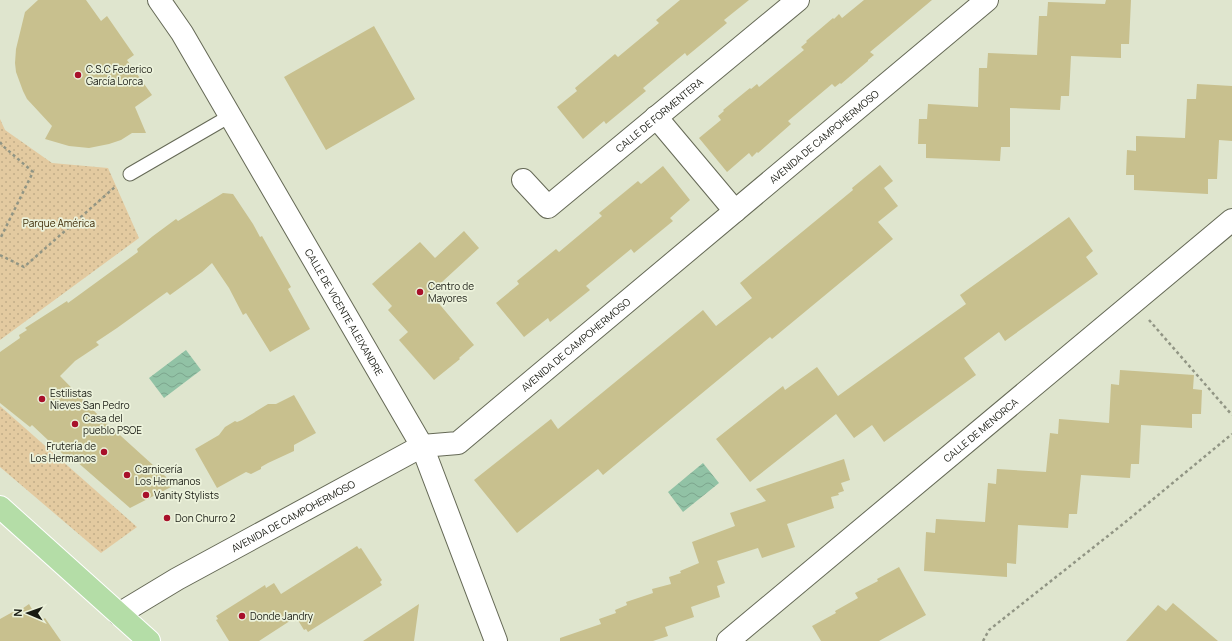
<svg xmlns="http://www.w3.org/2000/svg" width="1232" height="641" font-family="Manrope,sans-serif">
<defs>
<pattern id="green-dots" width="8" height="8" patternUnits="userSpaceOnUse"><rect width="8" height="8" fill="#e3caa0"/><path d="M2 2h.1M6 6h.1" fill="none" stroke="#c2ad89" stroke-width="1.8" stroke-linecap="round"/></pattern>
<pattern id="water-waves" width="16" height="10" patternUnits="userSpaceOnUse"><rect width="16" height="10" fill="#91c2a5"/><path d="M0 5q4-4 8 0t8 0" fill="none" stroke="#7ca68d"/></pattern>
</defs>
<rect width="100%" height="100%" fill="#dfe5ce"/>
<path fill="url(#green-dots)" d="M0 119 5 130 52 163 108 168 139 238 0 340Z
M0 406 137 527 101 553 0 467Z"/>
<path fill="url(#water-waves)" d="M186 350 201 370 164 398 149 378Z
M703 463 719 483 683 512 668 492Z"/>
<path fill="#c8c08e" d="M38 0H86L101 21 107 16 134 55 127 60 152 95 135 107 146 133H132L121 140 109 144 89 148 69 146 45 139 52 126 27 99 23 91 16 72 15 63 16 49 25 12Z
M680 0H749L724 20 727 23 704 42 687 56 685 53 643 88 646 91 606 124 604 121 583 139 557 107 577 91 575 88 615 54 618 57 659 23 656 20Z
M864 0H932L870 52 874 55 868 60V61L841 84 840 83 835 87 832 84 788 121 791 124 758 153 757 152 752 157 749 153 727 172 699 138 721 120 718 116 724 111 723 110 750 88 751 89 757 84 759 87 804 50 801 47 807 42 806 41 833 18 834 19 839 14 842 18Z
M1106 0H1131L1129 44H1121V58L1071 56 1069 96H1061L1060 110 1010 108V147H1001L1000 161 926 158V144H918L919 119H927L928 104 978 107 979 68H987L988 53 1037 55 1039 16H1047L1048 2 1105 4Z
M374 26 415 99 326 150 284 77Z
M1197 84 1232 86V141L1219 140 1217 179H1208V194L1134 190V175H1126L1127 150 1136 151V136L1185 138 1187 99H1196Z
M880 165 893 181 884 188 898 206 878 222 893 239 789 325 772 339 770 337 603 475 598 469 517 533 474 480 551 419 558 429 703 310 716 326 752 298 740 283 819 218 853 190 852 188Z
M663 166 690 200 670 218 673 221 634 253 631 249 586 286 590 290 550 322 548 318 524 337 496 303 519 284 517 281 556 249 559 252 602 216 599 213 638 181 641 184Z
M223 193 233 194 253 224 260 237 262 236 291 287 288 289 310 329 270 352 246 313 243 315 229 288 212 263 202 272 170 295 167 292 117 328 96 342 99 345 75 361 60 376 100 417 175 485 130 508 68 454 65 456 32 425 30 427 0 403V352L20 338 19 335 27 330 25 328 67 301 68 303 138 252 137 249 153 236 176 219 178 221Z
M1069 217 1093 251 1086 257 1098 274 1005 341 999 332 964 358 976 375 884 442 872 425 854 438 836 414 750 482 716 439 783 386 785 390 817 367 838 396 966 304 960 295Z
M464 231 479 248 430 293 474 345 459 358 460 359 434 380 399 340 408 332 388 310 392 306 372 284 420 242 435 258Z
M1120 370 1194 375 1193 389 1202 390 1201 414H1192V428L1141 425 1139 464H1131L1130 478 1081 475 1077 514H1069L1068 528 1018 525 1016 564 1007 563V577L924 571 926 532 935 533 936 519 985 522 988 483 996 484 997 469 1046 472 1050 433 1058 434 1059 419 1109 423 1111 384 1119 385Z
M294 395 316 433 294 445V451L268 463 261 467V469L251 474 246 472 217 488 195 449 219 435 225 427 235 421 237 422 242 420 268 404H276Z
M844 459 850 480 841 483 844 491 838 493 839 495 831 497 834 508 787 524 795 547 762 558 758 548 717 561 725 583 717 586 720 597 691 607 694 617 665 627 668 636 653 641H560V638L601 624 599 619 616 613 615 610 627 605 626 602 653 593 652 589 671 584 669 577 681 573 680 571 699 563 692 542 735 526 730 513 766 501 756 489Z
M357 546 359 549 361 548 382 580 380 582 382 585 308 632 306 629 304 630 296 617 259 641H229L216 620 218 619 216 616 265 585 266 588 274 583 281 594Z
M899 567 926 615 879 641H821L812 626 836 613 835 611 858 598 855 593 878 581 877 579Z
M1173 603 1218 641H1126L1158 605 1166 611Z
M29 604 33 611 36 609 42 620 45 618 61 641H0V619L18 609 19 611Z
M419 604 414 641H363L401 616Z"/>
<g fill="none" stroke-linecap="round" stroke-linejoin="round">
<defs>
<path id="service" d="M130 174 230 116"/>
<g id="minor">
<path id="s1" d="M159 0 182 33 422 446 496 641"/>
<path d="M656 117 735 211"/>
<path id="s2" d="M523 180 548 207 798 0"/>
<path id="s3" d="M728 641 1232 220"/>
</g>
<g id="tertiary">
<path id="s4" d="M119 614 177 579 422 446 458 443 987 0"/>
</g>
<path id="primary" d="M0 507 149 641"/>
</defs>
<use href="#service" stroke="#656956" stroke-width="15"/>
<use href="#minor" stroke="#656956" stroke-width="24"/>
<use href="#tertiary" stroke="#656956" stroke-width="24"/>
<use href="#primary" stroke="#fff" stroke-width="24"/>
<path stroke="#919584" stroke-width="2.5" stroke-dasharray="3 3" stroke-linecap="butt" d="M0 142 3 146 33 172 0 239
M0 255 24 267 116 186
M1149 320 1232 415
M983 641 989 630 1123 524 1232 434"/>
<use href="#service" stroke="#fff" stroke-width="13"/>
<use href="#minor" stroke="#fff" stroke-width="22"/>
<use href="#tertiary" stroke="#fff" stroke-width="22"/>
<use href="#primary" stroke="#b4dda7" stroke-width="22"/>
</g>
<g fill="#a8102a" stroke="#ecf2db" stroke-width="1.5">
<circle cx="78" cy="75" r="4"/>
<circle cx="420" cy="292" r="4"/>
<circle cx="42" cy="399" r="4"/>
<circle cx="75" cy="424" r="4"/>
<circle cx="104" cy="452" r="4"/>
<circle cx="127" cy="475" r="4"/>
<circle cx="146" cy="495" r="4"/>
<circle cx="167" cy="518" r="4"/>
<circle cx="242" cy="616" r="4"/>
</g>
<g text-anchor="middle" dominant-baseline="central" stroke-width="3.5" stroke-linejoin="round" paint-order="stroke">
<g font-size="10" fill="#191b13" stroke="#ecf2db" text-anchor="start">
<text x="86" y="69">C.S.C Federico<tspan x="86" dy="12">García Lorca</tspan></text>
<text x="428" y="286">Centro de<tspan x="428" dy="12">Mayores</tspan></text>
<text x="50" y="393">Estilistas<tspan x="50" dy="12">Nieves San Pedro</tspan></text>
<text x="83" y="418">Casa del<tspan x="83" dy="12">pueblo PSOE</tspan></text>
<text x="96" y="446" text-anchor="end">Frutería de<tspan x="96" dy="12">Los Hermanos</tspan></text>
<text x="135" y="469">Carnicería<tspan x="135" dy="12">Los Hermanos</tspan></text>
<text x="154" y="495">Vanity Stylists</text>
<text x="175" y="518">Don Churro 2</text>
<text x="250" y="616">Donde Jandry</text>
</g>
<g font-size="10" fill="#191b13" stroke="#ecf2db">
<text stroke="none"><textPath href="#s2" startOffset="181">CALLE DE FORMENTERA</textPath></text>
<text stroke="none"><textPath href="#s4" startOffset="860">AVENIDA DE CAMPOHERMOSO</textPath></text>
<text stroke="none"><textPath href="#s1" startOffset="363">CALLE DE VICENTE ALEIXANDRE</textPath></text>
<text stroke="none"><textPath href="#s4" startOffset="536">AVENIDA DE CAMPOHERMOSO</textPath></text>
<text stroke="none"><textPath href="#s3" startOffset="329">CALLE DE MENORCA</textPath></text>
<text stroke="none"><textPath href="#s4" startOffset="200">AVENIDA DE CAMPOHERMOSO</textPath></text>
</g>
<g font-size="10" fill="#3d2a05" stroke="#ecf2db">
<text x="59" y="223">Parque América</text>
</g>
</g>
<g transform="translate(28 613) rotate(272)" stroke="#ecf2db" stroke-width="3" paint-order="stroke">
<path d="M0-3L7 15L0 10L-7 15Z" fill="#191b13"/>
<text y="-6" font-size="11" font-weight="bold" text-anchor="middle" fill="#191b13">N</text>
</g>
</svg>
